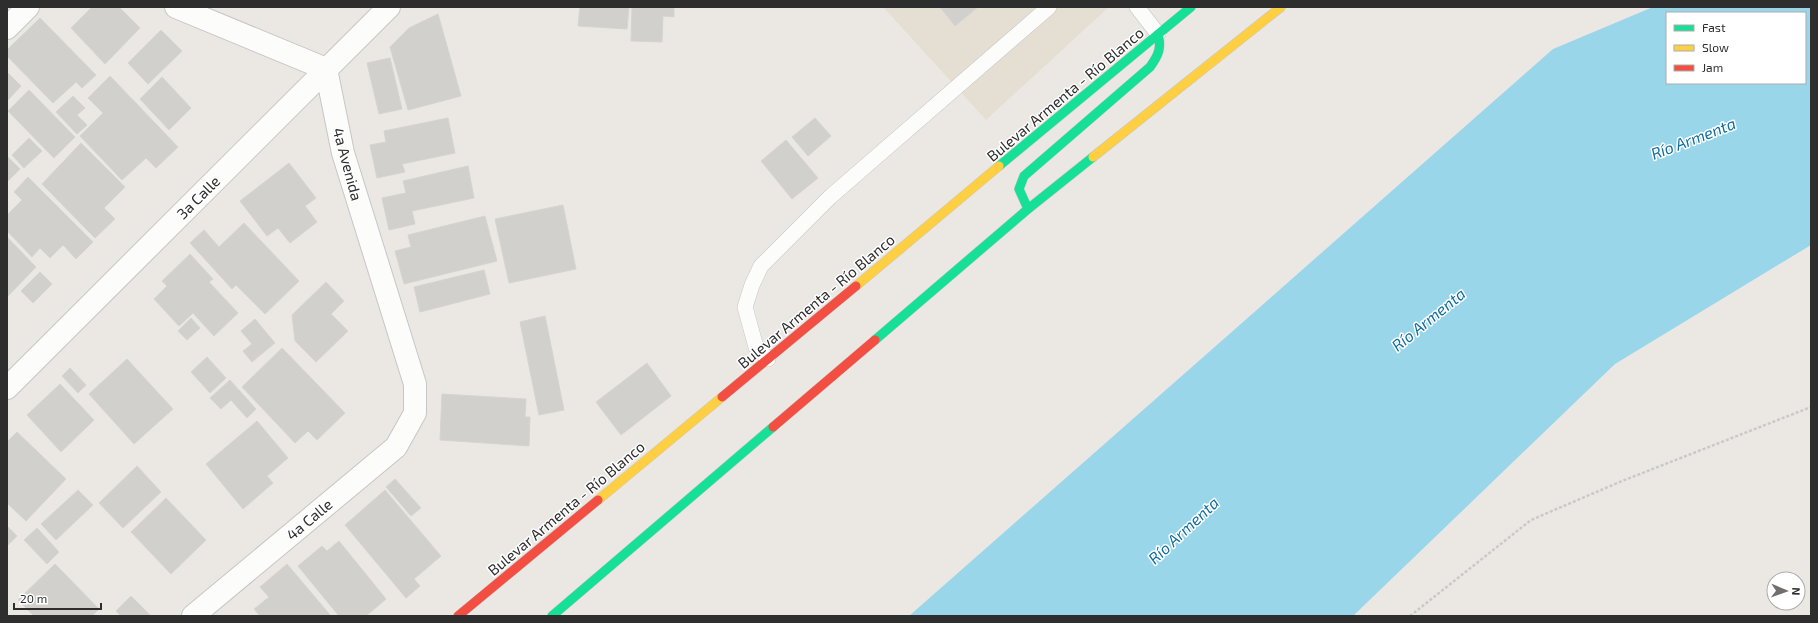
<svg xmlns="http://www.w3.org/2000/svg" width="1818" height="623" font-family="'Exo 2',sans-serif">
<rect width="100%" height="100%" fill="#ebe8e4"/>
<path fill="#e5dfd3" d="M883 7H1109L986 120Z"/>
<path fill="#9ad6ea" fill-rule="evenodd" d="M1653 7H1811V245L1615 364 1353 616H909L1553 49ZM1667 13H1805V83H1667Z"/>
<path fill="#d2d0cd" stroke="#d6d4d0" d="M92 7H119L140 28 105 64 71 28Z
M580 7H629L627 29 578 26Z
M632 7H674V17L663 16 662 42 631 41Z
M940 7H978L955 26Z
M438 14 461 96 408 110 390 47 409 28Z
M40 18 96 75 82 88 76 82 53 103 7 56V50Z
M161 30 182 51 148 84 128 63Z
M390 58 402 109 379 114 367 63Z
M7 72 21 86 7 101Z
M110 76 178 147 156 168 146 158 122 180 80 136 103 113 88 98Z
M162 77 191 108 169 130 140 99Z
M29 90 75 137 54 158 8 111Z
M73 96 85 108 77 115 87 125 77 134 56 112Z
M448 118 455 153 402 164 405 172 377 178 370 145 386 142 384 131Z
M815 118 831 136 808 156 792 137Z
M29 138 42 151 24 168 12 155Z
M786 140 818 178 792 199 761 161Z
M81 143 125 187 104 208 115 219 95 238 42 184Z
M7 156 20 169 7 182Z
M289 163 316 198 305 206 317 222 290 243 278 228 267 236 240 201Z
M468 166 474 198 412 211 415 224 389 230 382 198 406 193 403 181Z
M28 177 93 242 76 259 63 245 50 258 40 248 32 257 7 231V215L22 200 14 192Z
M563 205 576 269 509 283 495 219Z
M485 216 497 261 404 284 395 251 411 247 408 235Z
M244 223 299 281 265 314 236 285 232 289 190 243 204 230 219 247Z
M7 237 36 267 7 297Z
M190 254 213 279 209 282 238 313 214 336 193 313 179 326 154 299 167 286 162 281Z
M484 270 490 294 420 312 414 287Z
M40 272 52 284 33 303 21 291Z
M326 282 344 301 331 314 348 331 316 362 295 341 292 315Z
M545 316 564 410 539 415 520 322Z
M191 318 200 328 187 340 178 331Z
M255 319 275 343 252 362 243 351 252 344 241 331Z
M282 348 345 413 317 440 308 431 295 443 242 387Z
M207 357 226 378 210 393 191 372Z
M127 359 173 409 134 444 89 394Z
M647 363 671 396 621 435 596 402Z
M70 368 86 385 78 393 62 376Z
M230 380 256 409 247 418 231 400 221 409 210 398Z
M60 384 94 420 61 452 27 415Z
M442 394 526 399 525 417H530L529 446 440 440Z
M257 421 288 458 267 476 273 483 243 509 206 464Z
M17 432 66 479 26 521 7 503V442Z
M137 466 161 492 123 528 99 503Z
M395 479 421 508 411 516 386 487Z
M78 490 93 505 56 540 41 524Z
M385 490 441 556 414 579 420 586 406 598 345 525Z
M166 498 206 540 171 574 131 532Z
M7 526 17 536 7 546Z
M37 528 59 552 47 564 24 540Z
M339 541 386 599 366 616H339L298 566 322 546 327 551Z
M55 564 99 609 92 616H34L18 600Z
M287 564 331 616H260L254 609 269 597 260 587Z
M131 596 151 616H121L116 611Z"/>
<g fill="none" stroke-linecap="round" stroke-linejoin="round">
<defs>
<path id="lane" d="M1137 7 1158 34
M768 359 756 347 745 307 752 285 761 266 830 197 1049 7"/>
<path id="street" d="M176 7 326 69 343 153 415 384V413L396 447 193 616
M7 28 28 7
M7 388 389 7"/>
<path id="fast" d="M999 166 1191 7
M1028 209 1019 189 1024 176 1150 67C1158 56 1162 48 1158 34
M875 340 1028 209 1093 157
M552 616 773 427"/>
<path id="slow" d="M1093 157 1281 7
M856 286 999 166
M598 500 722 397"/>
<path id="jam" d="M722 397 856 286
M773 427 875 340
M458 616 598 500"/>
</defs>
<use href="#lane" stroke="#c7c6c6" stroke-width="16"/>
<use href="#street" stroke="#c7c6c6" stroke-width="24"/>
<use href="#fast" stroke="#c7c6c6" stroke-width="10"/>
<use href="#slow" stroke="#c7c6c6" stroke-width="10"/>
<use href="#jam" stroke="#c7c6c6" stroke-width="10"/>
<path stroke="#c9c9c8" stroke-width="2.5" stroke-dasharray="3 2" stroke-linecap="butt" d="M1410 616 1531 520 1622 481 1811 407"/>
<use href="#lane" stroke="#fcfcfb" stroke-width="15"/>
<use href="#street" stroke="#fcfcfb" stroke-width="22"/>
<use href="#fast" stroke="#16e098" stroke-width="9"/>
<use href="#slow" stroke="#ffcf43" stroke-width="9"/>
<use href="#jam" stroke="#f24e42" stroke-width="9"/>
</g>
<g text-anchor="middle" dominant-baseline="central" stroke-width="3" stroke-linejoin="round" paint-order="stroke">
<g font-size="15" fill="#2e2e2e" stroke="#fff">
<text transform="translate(1065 94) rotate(-40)">Bulevar Armenta - Río Blanco</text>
<text transform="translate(348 164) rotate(75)">4a Avenida</text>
<text transform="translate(198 197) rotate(-45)">3a Calle</text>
<text transform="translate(816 301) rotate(-40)">Bulevar Armenta - Río Blanco</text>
<text transform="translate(566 508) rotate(-40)">Bulevar Armenta - Río Blanco</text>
<text transform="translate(309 519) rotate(-40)">4a Calle</text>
</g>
<g font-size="16" font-style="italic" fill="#126e9e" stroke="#fff">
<text transform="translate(1693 138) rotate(-21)">Río Armenta</text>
<text transform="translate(1428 319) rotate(-39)">Río Armenta</text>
<text transform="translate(1183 530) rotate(-43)">Río Armenta</text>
</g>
</g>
<rect width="1818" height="623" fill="none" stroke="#2e2e2e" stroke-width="16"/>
<rect x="1666" y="12" width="140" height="72" fill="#ffffff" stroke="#ababab"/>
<rect x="1674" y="25" width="20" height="6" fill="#16e098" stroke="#ababab"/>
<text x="1702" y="32" font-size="12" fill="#2e2e2e">Fast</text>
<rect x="1674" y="45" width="20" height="6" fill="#ffcf43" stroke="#ababab"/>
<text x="1702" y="52" font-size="12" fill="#2e2e2e">Slow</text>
<rect x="1674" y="65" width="20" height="6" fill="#f24e42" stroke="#ababab"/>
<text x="1702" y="72" font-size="12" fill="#2e2e2e">Jam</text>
<g transform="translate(1786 591) rotate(92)"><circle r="19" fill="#ffffff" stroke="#ababab"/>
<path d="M0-3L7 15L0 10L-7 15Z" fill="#706f6e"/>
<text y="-6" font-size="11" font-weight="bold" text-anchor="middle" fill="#2e2e2e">N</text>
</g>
<path d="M14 603v6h87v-6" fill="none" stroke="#2e2e2e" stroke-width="2"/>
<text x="20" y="603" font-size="12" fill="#2e2e2e" stroke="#ffffff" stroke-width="3" paint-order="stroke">20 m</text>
</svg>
